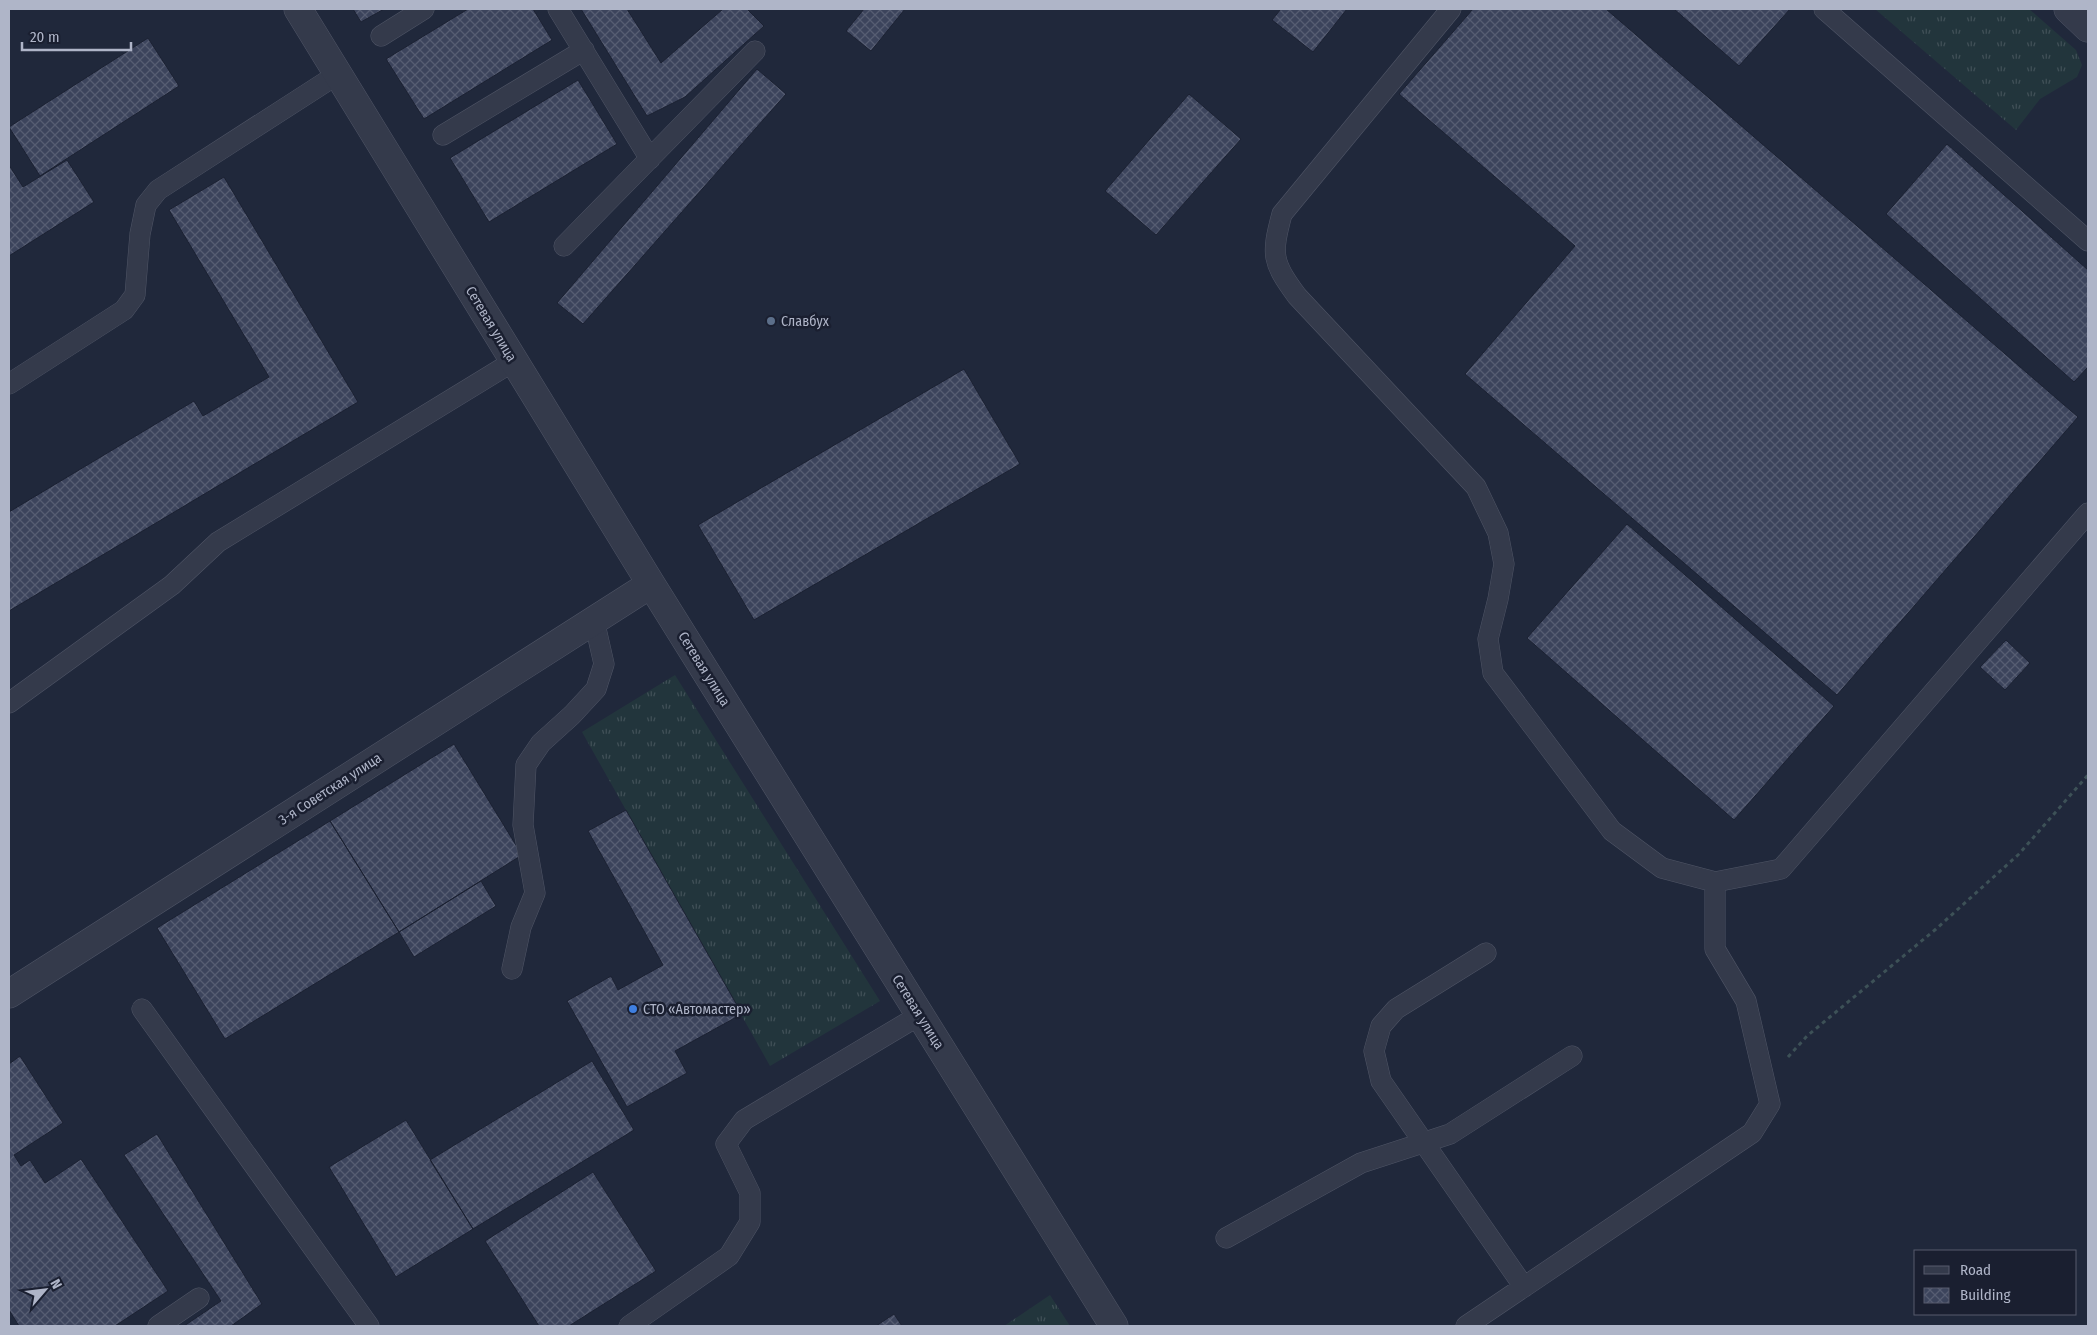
<svg xmlns="http://www.w3.org/2000/svg" width="2097" height="1335" font-family="'Fira Sans Condensed',sans-serif">
<defs>
<pattern id="grass-tufts" width="24" height="20" patternUnits="userSpaceOnUse" patternTransform="scale(1.25)"><rect width="24" height="20" fill="#22353c"/><path d="M3 7l-1-3M5 7V3M7 7l1-3M15 17l-1-3M17 17v-4M19 17l1-3" fill="none" stroke="#405057"/></pattern>
<pattern id="building-cross-hatch" width="8" height="8" patternUnits="userSpaceOnUse" patternTransform="scale(1.25)"><rect width="8" height="8" fill="#3c445c"/><path d="M0 0l8 8M0 8l8-8" fill="none" stroke="#565d72"/></pattern>
</defs>
<rect width="100%" height="100%" fill="#20283b"/>
<path fill="url(#grass-tufts)" d="M1875 9H2029L2076 50 2082 65 2077 77 2040 99 2016 130Z
M675 675 880 1001 770 1066 582 732Z
M1050 1295 1070 1326H1004Z"/>
<path fill="url(#building-cross-hatch)" stroke="#1b2132" d="M353 9H384L361 22Z
M468 9H533L552 40 424 119 386 59Z
M581 9H627L661 63 723 9H747L764 26 685 97 647 116Z
M864 9H905L871 51 846 31Z
M1281 9H1347L1313 52 1272 20Z
M1473 9H1606L2078 417 1837 695 1465 374 1575 246 1399 94Z
M1674 9H1790L1739 66Z
M148 38 179 86 40 176 9 127Z
M757 69 786 94 583 324 557 303Z
M578 80 617 144 489 222 450 158Z
M1189 94 1241 139 1156 235 1105 191Z
M1947 144 2088 270V367L2074 382 1886 214Z
M67 160 94 202 9 256V165L23 187Z
M224 177 358 402 9 611V512L194 401 203 416 269 377 169 210Z
M964 369 1020 464 754 620 698 525Z
M1627 524 1834 706 1734 820 1527 638Z
M2006 640 2030 663 2005 690 1980 667Z
M454 744 522 855 399 932 330 821Z
M626 810 742 1014 675 1051 687 1073 627 1107 567 1001 611 976 618 990 663 965 588 831Z
M330 821 399 932 225 1039 157 928Z
M481 881 496 906 414 957 399 932Z
M20 1056 63 1123 14 1155 21 1166 30 1160 45 1183 81 1159 168 1291 115 1326H19L9 1310V1064Z
M592 1061 634 1130 473 1229 430 1160Z
M406 1120 473 1229 396 1277 329 1167Z
M157 1134 262 1304 231 1326H184L221 1301 124 1155Z
M593 1172 656 1271 569 1326H539L485 1241Z
M894 1314 902 1326H876Z"/>
<g fill="none" stroke-linecap="round" stroke-linejoin="round">
<defs>
<path id="lane" d="M558 9 650 159
M1451 9 1282 214C1271 255 1272 262 1297 296L1476 487 1498 533 1504 564 1498 599 1488 639 1493 673 1612 831 1662 868 1715 882 1781 869 2088 513
M1824 9 2088 241
M381 36 424 9
M443 135 584 50
M564 246 755 51
M9 384 124 310 135 295 140 234 146 205 158 190 338 74
M9 703 172 585 218 542 514 361
M1486 953 1396 1009 1381 1026 1374 1051 1381 1081 1524 1287
M512 969 521 927 535 893 523 825 526 765 541 743 572 715 596 689 604 664 594 620
M142 1009 369 1326
M1226 1238 1361 1163 1450 1134 1572 1056
M158 1326 199 1298
M629 1326 729 1256 750 1222V1193L726 1144 744 1120 920 1015
M1466 1326 1752 1133 1770 1104 1746 1001 1715 949V882"/>
<path id="street" d="M298 9 651 584 1114 1326
M2068 9 2088 28
M9 994 651 584"/>
</defs>
<use href="#lane" stroke="#4f5566" stroke-width="21"/>
<use href="#street" stroke="#4f5566" stroke-width="29"/>
<path stroke="#3d5157" stroke-width="3" stroke-dasharray="4 4" stroke-linecap="butt" d="M1788 1057 1807 1036 1936 929 2019 854 2088 775"/>
<use href="#lane" stroke="#343a4b" stroke-width="20"/>
<use href="#street" stroke="#343a4b" stroke-width="28"/>
</g>
<circle fill="#5c6f8a" stroke="#1a1f30" stroke-width="2" cx="771" cy="321" r="5"/>
<circle fill="#3f7fe0" stroke="#1a1f30" stroke-width="2" cx="633" cy="1009" r="5"/>
<g text-anchor="middle" dominant-baseline="central" stroke-width="5" stroke-linejoin="round" paint-order="stroke">
<g font-size="14" fill="#afb5c8" stroke="#1a1f30" text-anchor="start">
<text x="781" y="321">Славбух</text>
<text x="643" y="1009">СТО «Автомастер»</text>
</g>
<g font-size="14" fill="#afb5c8" stroke="#1a1f30">
<text transform="translate(491 324) rotate(59)">Сетевая улица</text>
<text transform="translate(704 669) rotate(58)">Сетевая улица</text>
<text transform="translate(330 789) rotate(-33)">3-я Советская улица</text>
<text transform="translate(918 1012) rotate(58)">Сетевая улица</text>
</g>
</g>
<rect width="2097" height="1335" fill="none" stroke="#afb5c8" stroke-width="20"/>
<rect x="1914" y="1250" width="162" height="65" fill="#1a1f30" stroke="#565b6d"/>
<rect x="1924" y="1266" width="25" height="8" fill="#343a4b" stroke="#565b6d"/>
<text x="1960" y="1275" font-size="15" fill="#afb5c8">Road</text>
<rect x="1924" y="1288" width="25" height="15" fill="url(#building-cross-hatch)" stroke="#565b6d"/>
<text x="1960" y="1300" font-size="15" fill="#afb5c8">Building</text>
<g transform="translate(45 1290) rotate(62)" stroke="#1a1f30" stroke-width="4" paint-order="stroke">
<path d="M0-4L9 19L0 12L-9 19Z" fill="#afb5c8"/>
<text y="-8" font-size="14" font-weight="bold" text-anchor="middle" fill="#afb5c8">N</text>
</g>
<path d="M22 42v8h109v-8" fill="none" stroke="#afb5c8" stroke-width="2.5"/>
<text x="30" y="42" font-size="15" fill="#afb5c8" stroke="#1a1f30" stroke-width="4" paint-order="stroke">20 m</text>
</svg>
